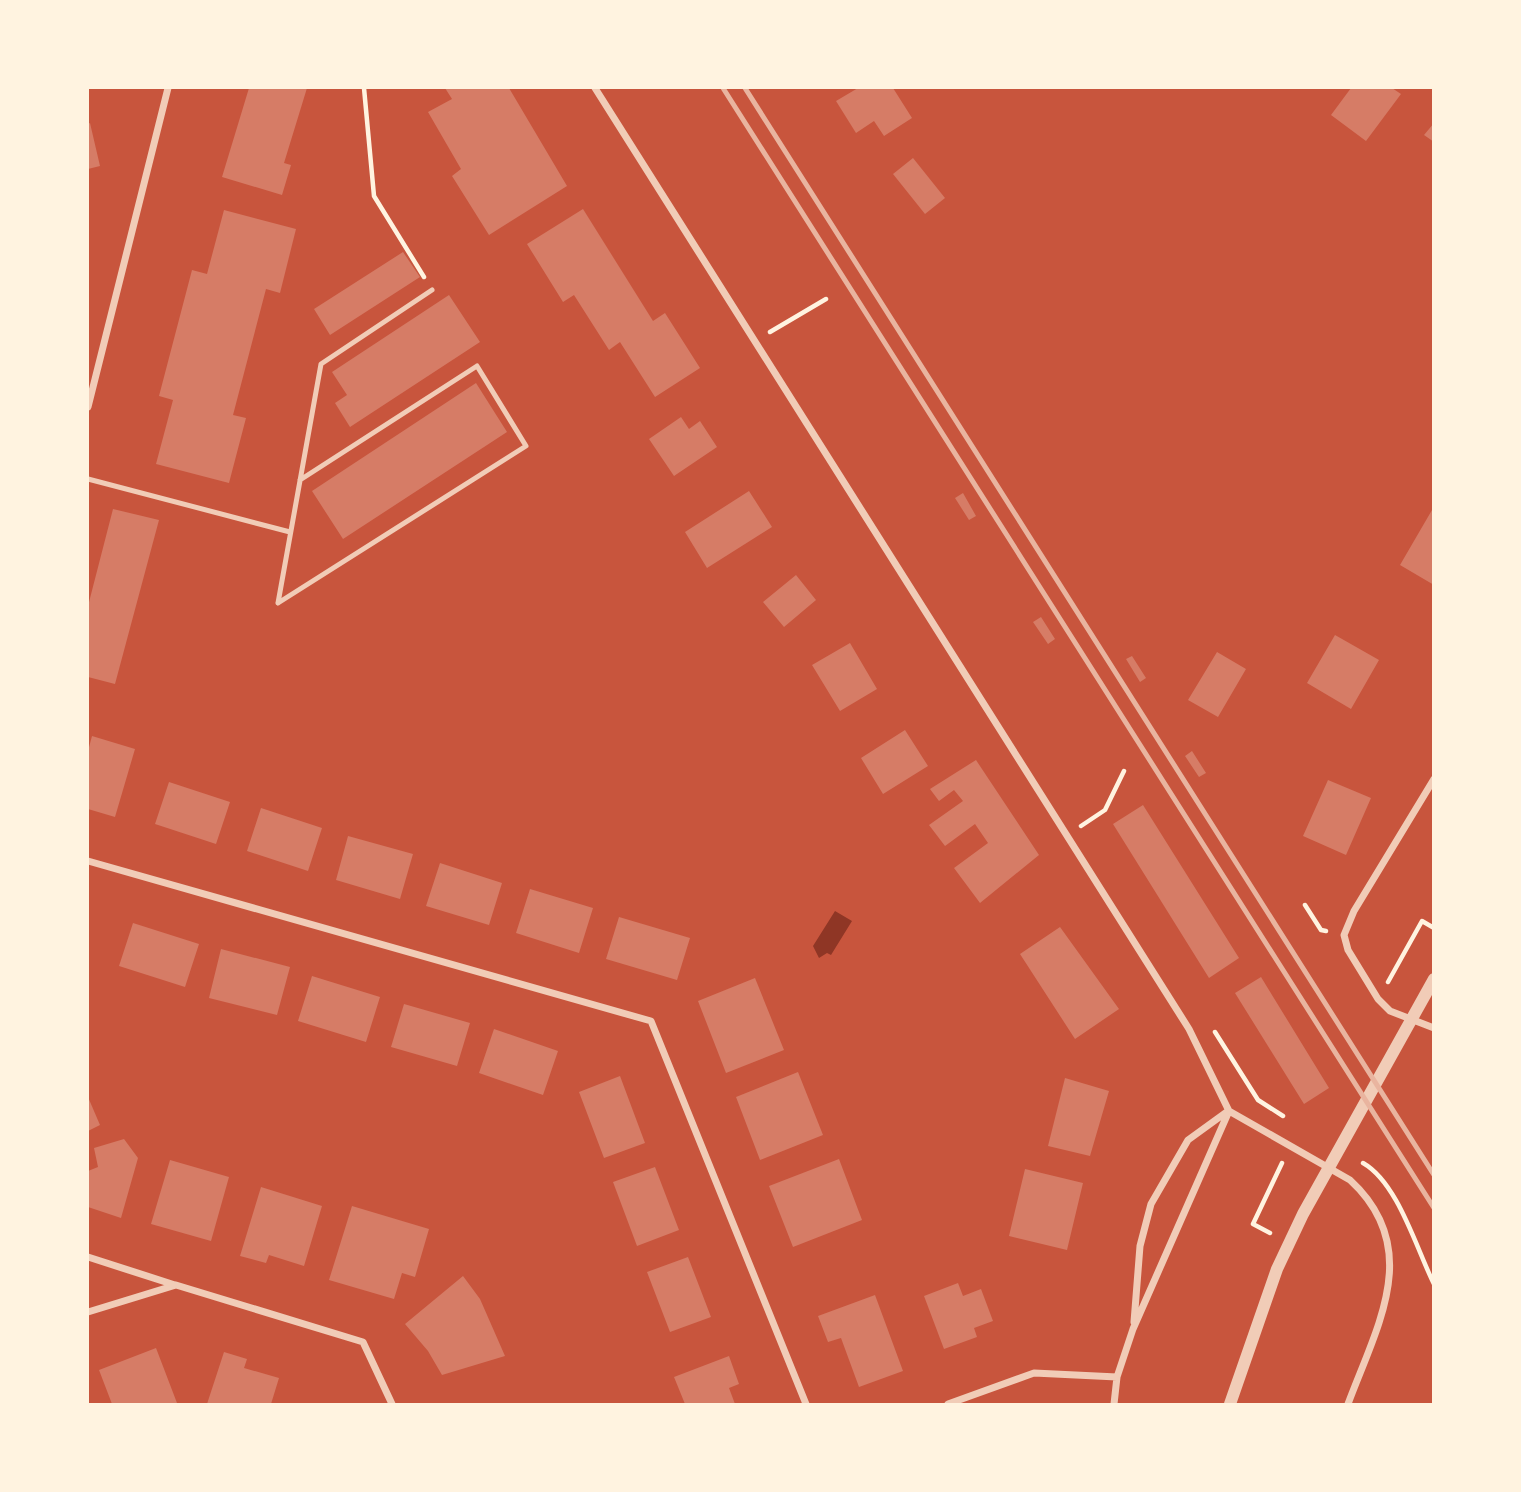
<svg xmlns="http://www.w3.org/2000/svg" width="1521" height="1492" font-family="Montserrat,sans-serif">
<rect width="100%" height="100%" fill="#c8553d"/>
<path fill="#8f3625" d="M835 911 852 921 831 955 827 953 819 958 813 946Z"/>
<path fill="#d67c66" d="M249 88H307L284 163 291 165 282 195 222 177Z
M445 88H509L567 186 489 235 452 176 461 169 428 112 452 99Z
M858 88H893L912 118 884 136 874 121 856 133 836 101Z
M1351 88H1392L1401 94 1366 141 1331 115Z
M90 123 100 166 88 169V124Z
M1434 123V142L1424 135Z
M913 158 945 198 925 214 893 174Z
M583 209 653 321 665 313 700 368 655 397 620 342 609 350 574 295 563 302 527 244Z
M224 210 296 229 280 293 266 289 233 415 246 418 229 483 156 464 173 400 159 396 192 270 207 274Z
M403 252 420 277 330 335 314 309Z
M449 295 480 342 350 427 335 403 347 395 332 372Z
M476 383 507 432 343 539 312 491Z
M681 417 689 429 700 421 717 447 674 476 649 439Z
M749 491 772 527 707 568 685 532Z
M963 493 976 516 969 520 955 498Z
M113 509 159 520 115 684 88 677V606Z
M1432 510 1434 512V585L1400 565Z
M796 575 816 600 784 627 763 602Z
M1041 617 1055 639 1048 644 1033 622Z
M1335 635 1379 660 1351 709 1307 683Z
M850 643 877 689 840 711 812 665Z
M1217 652 1246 669 1218 717 1188 700Z
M1132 656 1146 678 1140 682 1126 659Z
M905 730 928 766 883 794 861 758Z
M92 736 135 749 115 817 88 809V751Z
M1192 751 1206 773 1199 777 1185 756Z
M976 760 1039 855 980 903 954 868 988 843 975 824 945 846 929 825 963 801 954 790 939 801 930 789Z
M1328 780 1371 798 1346 855 1303 836Z
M169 782 230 802 216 844 155 824Z
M1143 805 1239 958 1209 978 1113 824Z
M261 808 322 828 308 871 247 851Z
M348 836 413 854 400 899 336 880Z
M440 863 502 883 489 925 426 906Z
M530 889 593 908 579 953 516 933Z
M619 917 690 938 677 980 606 959Z
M133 923 199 944 185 987 119 966Z
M1060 927 1119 1009 1075 1039 1020 954Z
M221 949 290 967 277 1015 209 998Z
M312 976 380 997 366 1042 298 1021Z
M1261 977 1329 1088 1304 1104 1235 993Z
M755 978 784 1050 726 1073 698 1001Z
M404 1004 470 1023 457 1066 391 1047Z
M494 1029 558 1051 543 1095 479 1073Z
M798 1072 823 1135 760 1160 736 1097Z
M620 1076 645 1143 604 1158 579 1092Z
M1065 1078 1109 1091 1090 1156 1048 1146Z
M88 1097 100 1125 88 1131Z
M124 1139 138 1158 121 1218 88 1207V1171L98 1167 94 1148Z
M839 1159 862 1220 793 1247 769 1186Z
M170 1160 229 1177 211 1241 151 1224Z
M655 1167 679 1230 637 1246 613 1182Z
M1025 1169 1083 1183 1067 1250 1009 1236Z
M261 1187 322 1206 304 1266 269 1255 266 1263 240 1256Z
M352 1206 429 1229 415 1277 402 1273 394 1299 329 1280Z
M688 1257 711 1317 670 1332 647 1272Z
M463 1276 480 1299 505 1356 442 1375 428 1351 405 1324Z
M958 1283 963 1296 981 1289 993 1321 974 1328 977 1337 944 1349 924 1296Z
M875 1295 903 1371 859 1387 841 1338 828 1342 818 1316Z
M156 1348 177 1403 112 1404 99 1370Z
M224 1352 247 1359 244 1368 279 1378 271 1404H207Z
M729 1356 739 1384 729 1388 735 1404H685L674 1377Z"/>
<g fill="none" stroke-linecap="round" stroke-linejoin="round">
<path stroke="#fff3e0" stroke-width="4.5" d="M364 88 374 196 424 277
M770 332 826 299
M1081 826 1105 810 1124 771
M1305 905 1321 930 1326 931
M1388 982 1422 921 1434 928
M1215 1032 1258 1100 1283 1116
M1363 1163C1398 1183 1416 1248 1434 1284
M1270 1233 1253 1224 1282 1163"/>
<path stroke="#f1ccb7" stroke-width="5" d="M88 479 290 532
M278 603 526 446 477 366 300 480
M278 603 321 364 432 290"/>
<path stroke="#f1ccb7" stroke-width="7" d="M595 88 1189 1029 1229 1111
M88 407 168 88
M1434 779 1354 911 1344 935 1348 950 1378 999 1390 1011 1434 1028
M88 861 651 1021 806 1404
M1229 1111 1350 1180C1424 1248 1377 1326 1348 1404
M88 1257 175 1285
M88 1312 176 1285 363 1342 392 1404
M1134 1322 1140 1246 1151 1204 1188 1140 1228 1111
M948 1404 1034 1373 1117 1377
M1114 1404 1117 1377 1133 1329 1229 1111"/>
<path stroke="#f1ccb7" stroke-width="12" d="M1230 1404 1277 1269 1303 1214 1434 979"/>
<path stroke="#e9b49f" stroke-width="5" d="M723 88 1434 1208
M745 88 1434 1175"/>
</g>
<rect width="1521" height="1492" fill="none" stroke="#fff3e0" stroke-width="178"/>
</svg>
